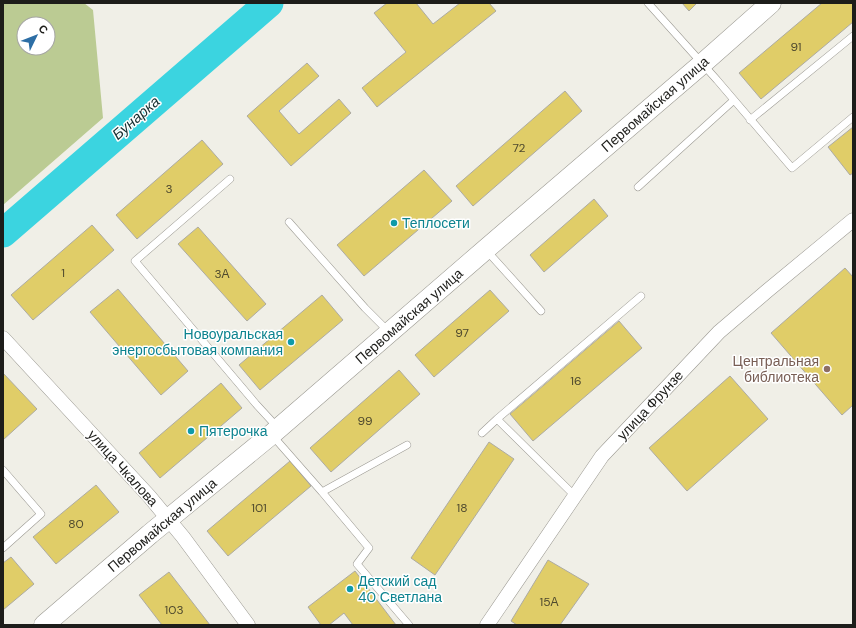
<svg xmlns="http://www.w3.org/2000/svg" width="856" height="628" font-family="'DM Sans',sans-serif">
<rect width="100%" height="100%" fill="#f0efe7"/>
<path fill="#bbcb93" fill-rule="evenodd" d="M3 3H84L93 10 103 118 3 205ZM24 24H48V48H24Z"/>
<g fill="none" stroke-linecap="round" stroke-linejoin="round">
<path stroke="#3bd4e0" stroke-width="29" d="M3 233 269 3"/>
</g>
<path fill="#e0cd68" stroke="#adaba3" d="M387 3H416L433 24 460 3H489L496 11 377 107 362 88 406 52 374 13Z
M682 3H697L689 11Z
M822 3H853V22L761 99 739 73Z
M307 63 319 76 279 111 299 134 339 99 351 113 291 166 247 116Z
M565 91 582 111 473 206 456 186Z
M853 127V173L850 175 828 147Z
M202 140 223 164 137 239 116 215Z
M424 170 452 201 364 276 337 245Z
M594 199 608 216 544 272 530 255Z
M92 225 114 250 33 320 11 295Z
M198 227 266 304 247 321 178 244Z
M845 268 853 277V405L842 415 771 333Z
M118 289 188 371 161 395 90 312Z
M490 290 509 311 434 377 415 355Z
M322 295 343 320 260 390 239 365Z
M619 321 642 348 533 441 510 414Z
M399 370 420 394 331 472 310 448Z
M3 373 37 409 3 440Z
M730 376 768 419 687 491 649 448Z
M221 383 242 408 160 478 139 453Z
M489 442 514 459 435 575 411 558Z
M290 461 311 486 228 556 207 531Z
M96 485 119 512 56 564 33 537Z
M11 557 34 584 3 610V563Z
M548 560 589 584 560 625H517L511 621Z
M355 571 396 625H353L344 613 329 625H321L308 607Z
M169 572 210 625H162L139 595Z"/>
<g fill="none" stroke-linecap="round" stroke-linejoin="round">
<defs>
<path id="service" d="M648 3 717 80 792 168 853 117
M750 120 853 36
M230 179 135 261 256 404 278 428
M638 187 734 100
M289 222 365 308 388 331
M487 251 541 311
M482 433 497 419
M272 435 322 492 407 445
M3 470 41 514 3 548
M322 492 369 548 357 564 409 625
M575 496 497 419 641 296"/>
<path id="minor" d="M3 338 149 496 183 537 248 625
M487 625 602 456 719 332 767 291 853 220"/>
<path id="secondary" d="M44 625 150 534 272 434 486 249 702 64 771 3"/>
</defs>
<use href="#service" stroke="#9b9992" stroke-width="8"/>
<use href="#minor" stroke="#9b9992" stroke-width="15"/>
<use href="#secondary" stroke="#9b9992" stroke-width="21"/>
<use href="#service" stroke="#fff" stroke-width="7"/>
<use href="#minor" stroke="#fff" stroke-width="14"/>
<use href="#secondary" stroke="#fff" stroke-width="20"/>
</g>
<g fill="#0f9aa8" stroke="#fff" stroke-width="1.5">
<circle cx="394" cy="223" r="4"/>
<circle cx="291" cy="342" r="4"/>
<circle cx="191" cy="431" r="4"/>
<circle cx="350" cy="589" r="4"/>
</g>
<circle fill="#8d6e63" stroke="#fff" stroke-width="1.5" cx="827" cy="369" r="4"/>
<g text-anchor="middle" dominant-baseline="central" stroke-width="3" stroke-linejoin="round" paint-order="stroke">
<g font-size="12" fill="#4e492e">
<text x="796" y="47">91</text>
<text x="519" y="148">72</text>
<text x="169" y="189">3</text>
<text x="63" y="273">1</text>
<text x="222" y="274">3А</text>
<text x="462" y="333">97</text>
<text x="576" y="381">16</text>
<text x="365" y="421">99</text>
<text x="259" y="508">101</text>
<text x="462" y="508">18</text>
<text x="76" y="524">80</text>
<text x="549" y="602">15А</text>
<text x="174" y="610">103</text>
</g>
<g font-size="14" fill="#1d1d1a" stroke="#fff">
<text transform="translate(655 104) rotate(-41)">Первомайская улица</text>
<text transform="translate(409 316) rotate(-41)">Первомайская улица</text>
<text transform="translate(650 405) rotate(-47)">улица Фрунзе</text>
<text transform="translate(123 468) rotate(48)">улица Чкалова</text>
<text transform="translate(162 525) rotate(-40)">Первомайская улица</text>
</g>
<g font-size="14" fill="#0d838f" stroke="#fff" text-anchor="start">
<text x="402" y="223">Теплосети</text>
<text x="283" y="334" text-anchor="end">Новоуральская<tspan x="283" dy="16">энергосбытовая компания</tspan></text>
<text x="199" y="431">Пятерочка</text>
<text x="358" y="581">Детский сад<tspan x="358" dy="16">40 Светлана</tspan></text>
</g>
<g font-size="14" fill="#785e54" stroke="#fff" text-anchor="end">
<text x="819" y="361">Центральная<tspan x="819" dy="16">библиотека</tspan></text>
</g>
<g font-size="15" font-style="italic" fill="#173032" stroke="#fff">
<text transform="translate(136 118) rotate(-41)">Бунарка</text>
</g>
</g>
<rect width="856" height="628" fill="none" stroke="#1d1d1a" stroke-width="8"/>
<g transform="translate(36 36) rotate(47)"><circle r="19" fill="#ffffff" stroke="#a5a5a3"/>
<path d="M0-3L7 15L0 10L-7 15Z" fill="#2d6ea5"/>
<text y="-6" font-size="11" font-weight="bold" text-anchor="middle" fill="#1d1d1a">С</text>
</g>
</svg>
